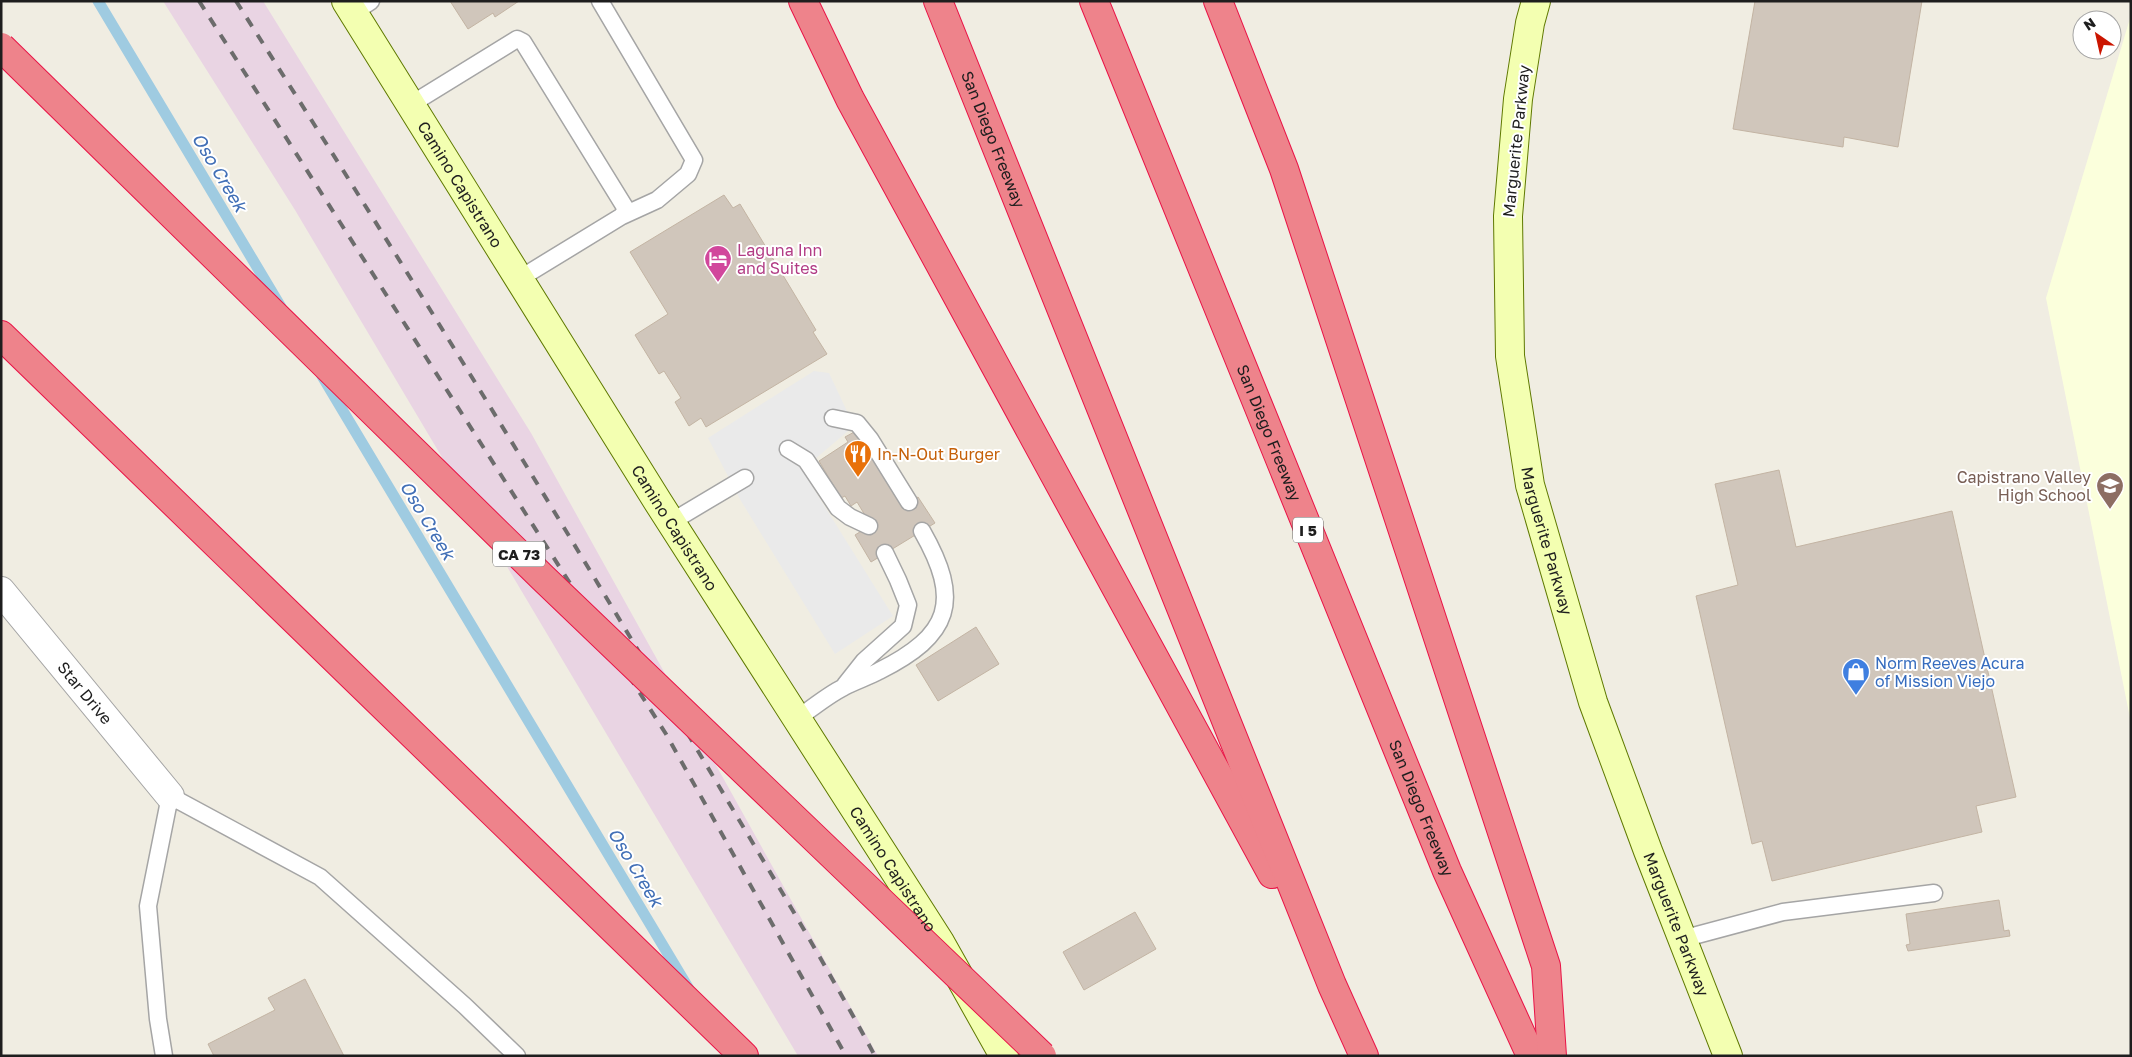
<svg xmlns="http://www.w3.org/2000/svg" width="2132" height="1057" font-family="'Golos Text',sans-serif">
<rect width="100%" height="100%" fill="#f0ede2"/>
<path fill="#e9d4e3" d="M163 1H263L531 433 878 1056H798L295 210Z"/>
<path fill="#fbffdc" d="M2131 15V723L2046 298Z"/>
<path fill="#eaeaea" d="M814 371 829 373 854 426 802 470 893 616 835 654 741 501 708 438Z"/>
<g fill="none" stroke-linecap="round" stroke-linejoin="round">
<path stroke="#9fcbe1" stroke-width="11" d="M98 1 281 307
M322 376 689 989"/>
</g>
<path fill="#d0c6bb" stroke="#c3b4a3" d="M450 1H519L495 17 493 13 468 29Z
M1755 1H1922L1898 147 1844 137 1843 147 1733 129Z
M724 195 733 208 740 204 816 330 813 332 827 354 706 427 701 418 689 426 675 402 681 398 664 371 659 374 635 335 668 314 630 252Z
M858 430 904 506 918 497 935 523 871 562 855 535 871 525 857 502 851 506 845 496 841 498 819 461 848 442 845 437Z
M1779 470 1796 547 1952 511 2016 797 1976 806 1982 832 1772 881 1762 841 1752 844 1696 596 1738 585 1715 484Z
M976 627 999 664 938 701 916 665Z
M1999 900 2004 931 2009 930 2010 936 1908 951 1906 945 1910 944 1906 914Z
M1135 912 1156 949 1084 990 1063 952Z
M305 979 344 1056H214L208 1044 275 1010 268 998Z"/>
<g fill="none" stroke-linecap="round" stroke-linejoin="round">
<defs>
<path id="lane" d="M600 1 694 160 688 174 657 200 622 216
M353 13 371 1
M410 105 517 39 523 42 626 209 622 216 519 279
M833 418 857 423 870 439 909 502
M788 449 806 460 838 508 850 517 869 526
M671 522 745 478
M845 685 864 661 903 626 908 605 898 580 885 553
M797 719C812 708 828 695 844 687 855 681 868 677 879 671 951 635 962 601 922 531
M1682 939 1783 912 1934 893
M164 1056 158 1019 148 906 170 796 320 877 465 1006 517 1056"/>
<g id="street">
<path id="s1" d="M1 591 170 796"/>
</g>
<g id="secondary">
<path id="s2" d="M346 1 658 502 940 942 1004 1056"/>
<path id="s3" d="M1536 1 1530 23 1518 99 1508 216 1510 356 1530 485 1593 702 1648 851 1728 1056"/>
</g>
<g id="highway">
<path d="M803 1 850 99 1272 874"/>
<path id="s4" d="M938 1 1332 985 1364 1056"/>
<path id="s5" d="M1094 1 1447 871 1531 1056"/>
<path d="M1218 1 1284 169 1546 966 1552 1056"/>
<path d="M1 335 744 1056"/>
</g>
</defs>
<use href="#lane" stroke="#a5a5a5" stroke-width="19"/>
<use href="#street" stroke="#a5a5a5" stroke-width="30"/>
<use href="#secondary" stroke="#5f7900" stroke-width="30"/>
<use href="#highway" stroke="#e91447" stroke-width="30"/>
<use href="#lane" stroke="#fff" stroke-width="16"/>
<use href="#street" stroke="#fff" stroke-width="28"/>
<use href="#secondary" stroke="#f3ffb1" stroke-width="28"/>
<use href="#highway" stroke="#ee838b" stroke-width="28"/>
<path stroke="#6c6c6c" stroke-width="4" stroke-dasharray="10 10" stroke-linecap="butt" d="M199 1 666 734 846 1056
M236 1C388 240 537 480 682 724 747 834 814 943 875 1056"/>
<defs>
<path id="highway-bridge" d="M1 47 542 577 1042 1056"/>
</defs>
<use href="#highway-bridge" stroke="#e91447" stroke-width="30" stroke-linecap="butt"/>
<use href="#highway-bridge" stroke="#ee838b" stroke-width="28"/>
</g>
<defs>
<symbol id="hotel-pin" viewBox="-11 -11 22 30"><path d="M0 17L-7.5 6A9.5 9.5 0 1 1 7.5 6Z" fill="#d1479c" stroke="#fff"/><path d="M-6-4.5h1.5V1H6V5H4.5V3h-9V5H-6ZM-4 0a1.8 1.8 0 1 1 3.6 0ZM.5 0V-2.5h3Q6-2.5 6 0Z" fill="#fff"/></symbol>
<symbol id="restaurant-pin" viewBox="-11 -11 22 30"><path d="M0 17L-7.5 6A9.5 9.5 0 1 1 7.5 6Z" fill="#e8710a" stroke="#fff"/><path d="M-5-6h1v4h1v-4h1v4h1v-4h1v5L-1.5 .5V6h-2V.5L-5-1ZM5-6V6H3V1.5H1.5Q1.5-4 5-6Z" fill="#fff"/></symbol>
<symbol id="school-pin" viewBox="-11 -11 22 30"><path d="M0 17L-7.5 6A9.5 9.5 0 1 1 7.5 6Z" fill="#8d6e63" stroke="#fff"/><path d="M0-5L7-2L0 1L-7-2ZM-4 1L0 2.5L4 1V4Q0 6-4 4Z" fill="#fff"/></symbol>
<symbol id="shop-pin" viewBox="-11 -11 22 30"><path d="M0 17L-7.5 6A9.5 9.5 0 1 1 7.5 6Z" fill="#3f7fe0" stroke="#fff"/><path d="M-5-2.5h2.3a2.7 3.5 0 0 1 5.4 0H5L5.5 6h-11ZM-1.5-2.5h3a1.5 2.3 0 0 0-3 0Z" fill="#fff"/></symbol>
</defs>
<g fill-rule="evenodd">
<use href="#hotel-pin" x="702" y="243" width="32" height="43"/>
<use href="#restaurant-pin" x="842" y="438" width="32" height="43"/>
<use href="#school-pin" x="2094" y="470" width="32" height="43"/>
<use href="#shop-pin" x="1840" y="656" width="32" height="43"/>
</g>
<g text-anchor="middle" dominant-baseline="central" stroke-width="4" stroke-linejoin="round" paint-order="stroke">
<g fill="#fff" stroke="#626262" stroke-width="1">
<rect x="1293" y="517.5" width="30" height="25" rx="4"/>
<rect x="493" y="541.5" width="52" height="25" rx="4"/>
</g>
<g font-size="15" font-weight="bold" fill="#1e1e1e">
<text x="1308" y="530">I 5</text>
<text x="519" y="554">CA 73</text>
</g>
<g font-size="16" fill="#1e1e1e" stroke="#fff">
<text stroke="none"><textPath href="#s4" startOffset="149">San Diego Freeway</textPath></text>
<text transform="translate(1516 141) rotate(-84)">Marguerite Parkway</text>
<text stroke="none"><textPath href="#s2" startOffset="216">Camino Capistrano</textPath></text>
<text stroke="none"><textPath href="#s5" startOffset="466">San Diego Freeway</textPath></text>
<text stroke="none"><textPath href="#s2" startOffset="621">Camino Capistrano</textPath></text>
<text stroke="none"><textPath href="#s3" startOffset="546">Marguerite Parkway</textPath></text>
<text stroke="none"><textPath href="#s1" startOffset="132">Star Drive</textPath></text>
<text stroke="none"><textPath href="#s5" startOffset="871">San Diego Freeway</textPath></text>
<text stroke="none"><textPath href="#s2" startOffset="1026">Camino Capistrano</textPath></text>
<text stroke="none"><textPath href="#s3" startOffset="951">Marguerite Parkway</textPath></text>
</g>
<g font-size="16" fill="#b23c85" stroke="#fff" text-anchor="start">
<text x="737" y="250">Laguna Inn<tspan x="737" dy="18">and Suites</tspan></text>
</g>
<g font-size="16" fill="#c56008" stroke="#fff" text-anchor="start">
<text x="877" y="454">In-N-Out Burger</text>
</g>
<g font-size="16" fill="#785e54" stroke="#fff" text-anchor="end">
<text x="2091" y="477">Capistrano Valley<tspan x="2091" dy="18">High School</tspan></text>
</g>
<g font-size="16" fill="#366cbe" stroke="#fff" text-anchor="start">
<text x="1875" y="663">Norm Reeves Acura<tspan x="1875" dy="18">of Mission Viejo</tspan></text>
</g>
<g font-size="18" font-style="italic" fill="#416fb6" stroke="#fff">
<text transform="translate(220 172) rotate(59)">Oso Creek</text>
<text transform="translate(428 520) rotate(59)">Oso Creek</text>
<text transform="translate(636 867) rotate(59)">Oso Creek</text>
</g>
</g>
<rect width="2132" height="1057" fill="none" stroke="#1e1e1e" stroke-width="5"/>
<g transform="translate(2097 35) rotate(326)"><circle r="24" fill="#ffffff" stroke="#a5a5a5"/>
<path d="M0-4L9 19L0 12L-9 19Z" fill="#cb1500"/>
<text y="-8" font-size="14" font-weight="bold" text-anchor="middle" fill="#1e1e1e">N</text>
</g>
</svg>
